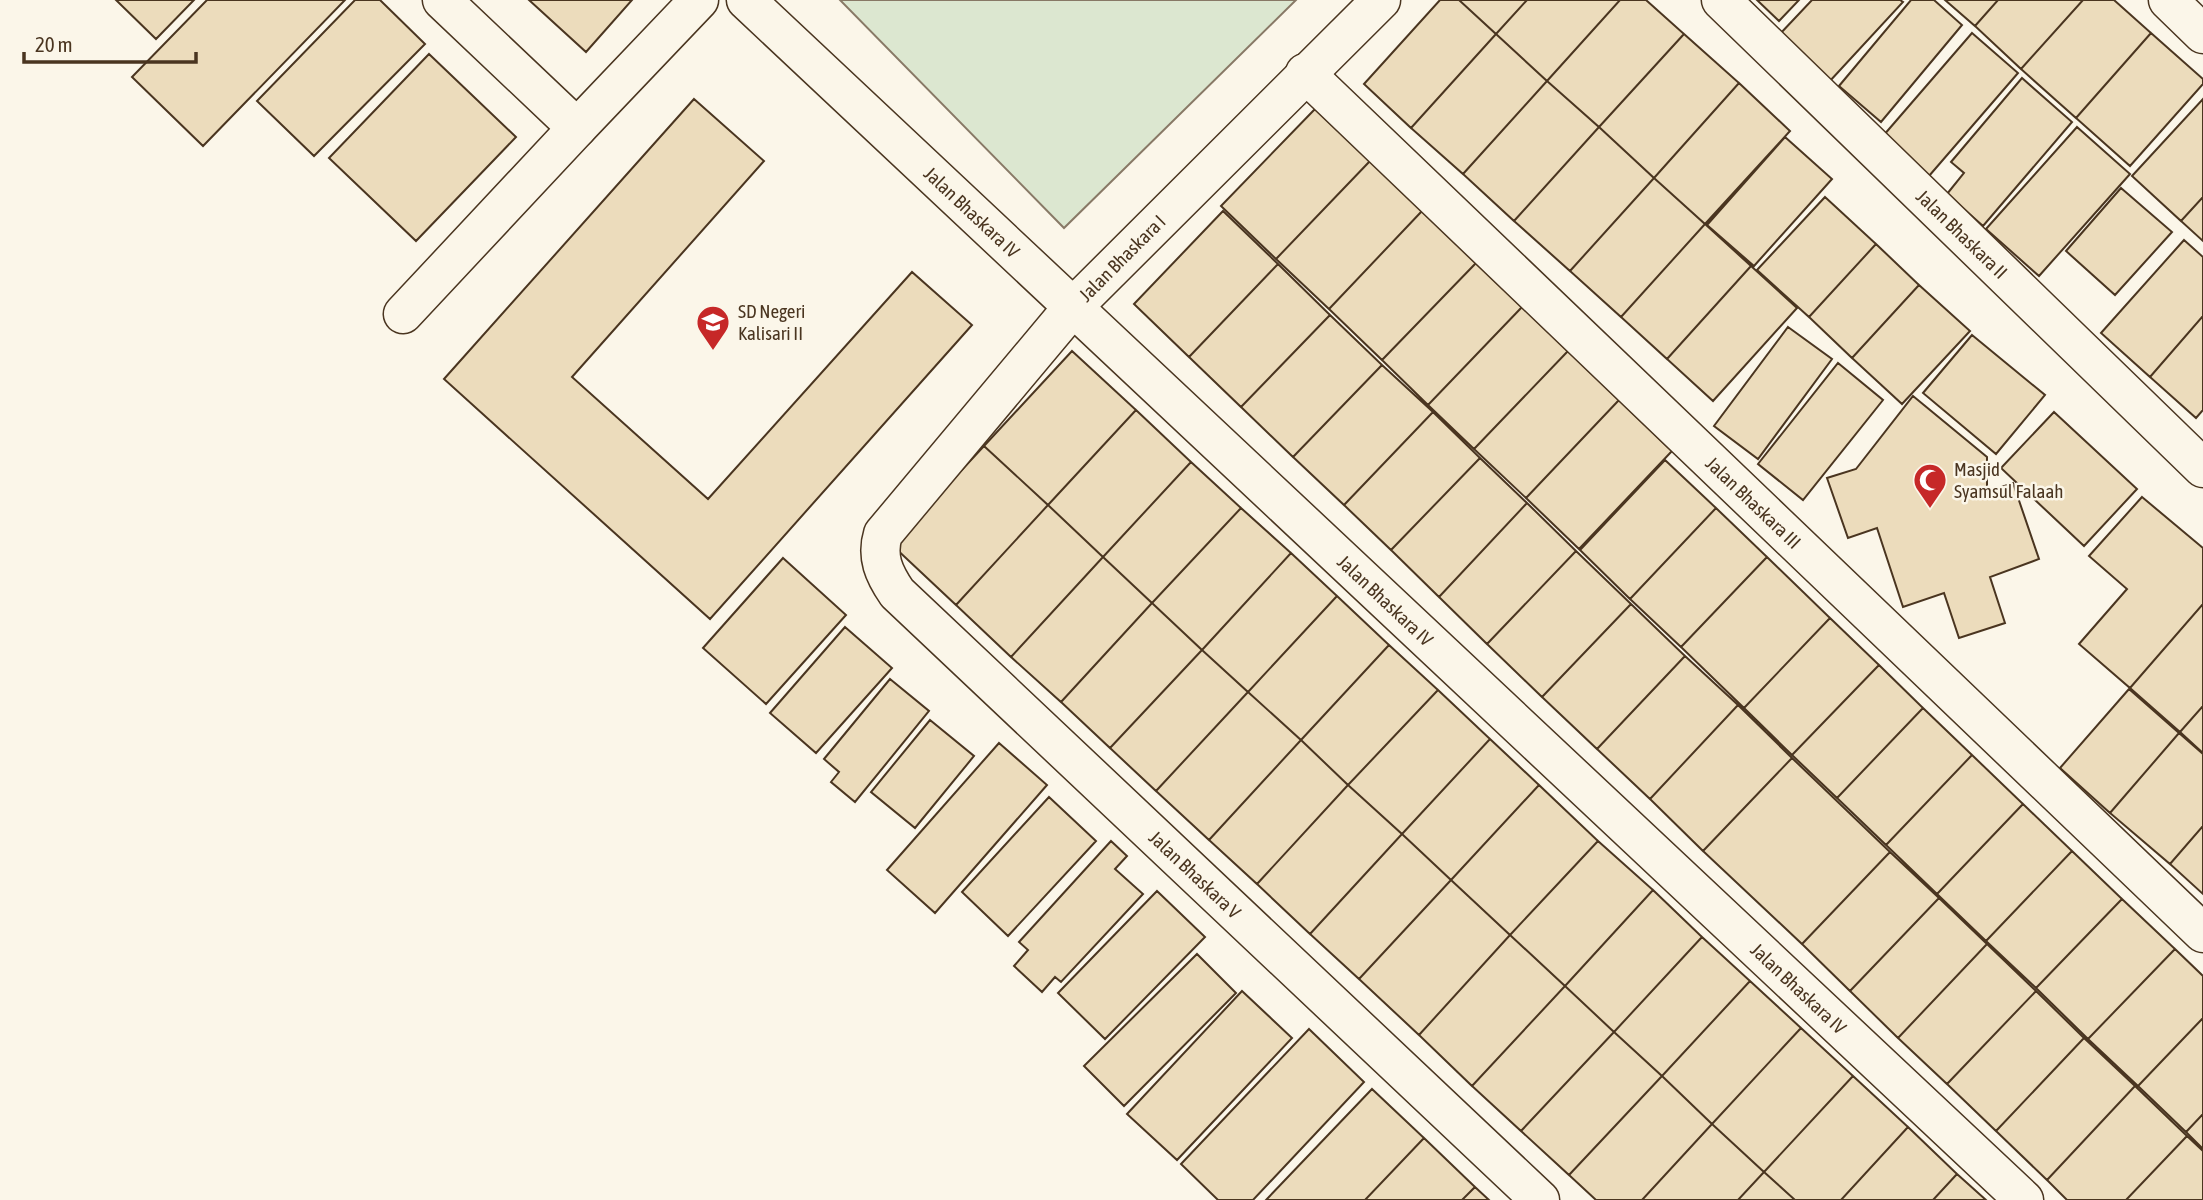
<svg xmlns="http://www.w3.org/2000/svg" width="2203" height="1200" font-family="'Asap Condensed',sans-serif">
<rect width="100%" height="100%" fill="#fbf6e9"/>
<path fill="#dce7d0" stroke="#887966" stroke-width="2" d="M840 0H1296L1064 228Z"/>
<path fill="#ecdcbc" stroke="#4a3520" stroke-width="2" d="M116 0H194L156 39Z
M207 0H345L203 146 132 77Z
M355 0H380L425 44 314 156 257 101Z
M529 0H632L586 52Z
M1440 0H1459L1496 34 1411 128 1364 84Z
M1459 0H1527L1496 34Z
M1527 0H1620L1547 81 1496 34Z
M1620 0H1646L1684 34 1599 127 1547 81Z
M1757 0H1799L1779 21Z
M1812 0H1900L1903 2 1829 82 1779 35Z
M1911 0H1934L1962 25 1881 122 1839 86Z
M1945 0H1998L1975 26Z
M1998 0H2083L2021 69 1975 26Z
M2083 0H2114L2151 33 2076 118 2021 69Z
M1972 33 2018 73 1929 176 1883 136Z
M2151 33 2203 79V84L2130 166 2076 118Z
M1496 34 1547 81 1463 174 1411 128Z
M1684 34 1739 83 1654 178 1599 127Z
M429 54 516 137 416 241 329 158Z
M2022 78 2072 122 1983 226 1947 194 1964 173 1951 162Z
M1547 81 1599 127 1514 221 1463 174Z
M1739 83 1790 131 1705 224 1654 178Z
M694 99 764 161 572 377 708 499 912 272 972 325 710 619 444 379Z
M2203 99V197L2181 221 2132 176Z
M1315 109 1370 161 1276 259 1221 206Z
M1599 127 1654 178 1570 271 1514 221Z
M2077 127 2130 174 2039 276 1986 229Z
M1785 137 1832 179 1754 266 1707 225Z
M1370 161 1422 211 1329 309 1276 259Z
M1654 178 1705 224 1621 317 1570 271Z
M2121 188 2172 232 2115 295 2066 251Z
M1825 197 1876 244 1809 317 1757 270Z
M2203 197V241L2181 221Z
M1223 211 1278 264 1189 357 1134 304Z
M1422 211 1476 263 1382 360 1329 309Z
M1705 224 1751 266 1667 359 1621 317Z
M2184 240 2203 257V316L2150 377 2101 333Z
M1876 244 1919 285 1852 358 1809 317Z
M1476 263 1522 307 1428 405 1382 360Z
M1278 264 1330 315 1241 407 1189 357Z
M1751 266 1797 308 1713 401 1667 359Z
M1919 285 1970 331 1902 404 1852 358Z
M1522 307 1568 351 1474 449 1428 405Z
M1330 315 1382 365 1293 457 1241 407Z
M2203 316V410L2196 418 2150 377Z
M1788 327 1832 359 1758 459 1714 426Z
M1972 335 2045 395 1996 454 1923 393Z
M1072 351 1136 410 1048 505 984 446Z
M1568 351 1619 400 1526 498 1474 449Z
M1838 363 1883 400 1803 500 1758 464Z
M1382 365 1433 412 1344 505 1293 457Z
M1913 396 1987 457V492L2013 483 2039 559 1990 577 2005 623 1959 638 1944 593 1903 607 1877 528 1848 538 1827 478 1856 469Z
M1619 400 1672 451 1579 549 1526 498Z
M1136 410 1191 462 1103 557 1048 505Z
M1433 412 1480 458 1391 550 1344 505Z
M2054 412 2137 489 2084 546 2001 468Z
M984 446 1048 505 956 605 892 545Z
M1480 458 1527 503 1439 597 1391 550Z
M1665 460 1716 508 1630 599 1580 550Z
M1191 462 1241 508 1152 603 1103 557Z
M2142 497 2203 548V604L2130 688 2079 644 2127 589 2089 556Z
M1527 503 1576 551 1487 644 1439 597Z
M1048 505 1103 557 1011 657 956 605Z
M1241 508 1291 553 1202 650 1152 603Z
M1716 508 1767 557 1681 647 1630 599Z
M1576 551 1631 604 1542 697 1487 644Z
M1291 553 1337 596 1248 692 1202 650Z
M1103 557 1152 603 1061 702 1011 657Z
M1767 557 1830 618 1744 708 1681 647Z
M783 558 846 615 766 704 703 648Z
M1337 596 1389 645 1301 740 1248 692Z
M1152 603 1202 650 1110 748 1061 702Z
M1631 604 1685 656 1597 749 1542 697Z
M2203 604V706L2180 732 2130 688Z
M1830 618 1879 665 1792 755 1744 708Z
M845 627 892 668 816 753 770 713Z
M1389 645 1438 690 1348 785 1301 740Z
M1202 650 1248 692 1156 791 1110 748Z
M1685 656 1738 705 1650 799 1597 749Z
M1879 665 1923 708 1837 798 1792 755Z
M890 679 929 711 855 802 831 782 839 772 824 759Z
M2129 689 2179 733 2110 813 2060 768Z
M1438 690 1490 739 1402 834 1348 785Z
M1248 692 1301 740 1209 840 1156 791Z
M1738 705 1792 758 1703 851 1650 799Z
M2203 706V753L2180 732Z
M1923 708 1972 755 1886 845 1837 798Z
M930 720 974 756 915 828 871 792Z
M2179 733 2203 754V826L2170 864 2110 813Z
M1490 739 1539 785 1451 880 1402 834Z
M1301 740 1348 785 1257 884 1209 840Z
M999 743 1047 785 935 913 887 870Z
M1972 755 2023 804 1937 894 1886 845Z
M1792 758 1890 852 1802 944 1703 851Z
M1348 785 1402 834 1310 934 1257 884Z
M1539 785 1598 841 1510 935 1451 880Z
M1049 797 1096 841 1008 936 962 892Z
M2023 804 2072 851 1986 941 1937 894Z
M2203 826V894L2170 864Z
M1402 834 1451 880 1359 979 1310 934Z
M1111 841 1127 856 1115 869 1143 894 1061 982 1055 977 1042 992 1014 966 1028 950 1019 942Z
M1598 841 1653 890 1565 986 1510 935Z
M2072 851 2122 899 2036 988 1986 941Z
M1890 852 1939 898 1850 991 1802 944Z
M1451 880 1510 935 1419 1035 1359 979Z
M1653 890 1702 937 1614 1032 1565 986Z
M1157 891 1205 937 1105 1039 1058 993Z
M1939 898 1987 944 1898 1038 1850 991Z
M2122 899 2175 949 2088 1039 2036 988Z
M1510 935 1565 986 1472 1086 1419 1035Z
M1702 937 1750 981 1662 1076 1614 1032Z
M1987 944 2036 991 1947 1084 1898 1038Z
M2175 949 2203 976V1018L2138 1086 2088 1039Z
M1197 954 1236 993 1124 1106 1084 1066Z
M1750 981 1801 1028 1712 1124 1662 1076Z
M1565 986 1614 1032 1521 1131 1472 1086Z
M1242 991 1292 1038 1177 1160 1127 1114Z
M2036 991 2084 1038 1996 1131 1947 1084Z
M2203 1018V1114L2186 1132 2138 1086Z
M1801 1028 1853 1076 1764 1172 1712 1124Z
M1309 1029 1364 1082 1253 1200H1218L1181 1164Z
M1614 1032 1662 1076 1569 1175 1521 1131Z
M2084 1038 2135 1086 2047 1180 1996 1131Z
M1662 1076 1712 1124 1642 1200H1596L1569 1175Z
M1853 1076 1908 1127 1841 1200H1795L1764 1172Z
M2135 1086 2187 1136 2126 1200H2067L2047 1180Z
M1372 1089 1424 1138 1365 1200H1266Z
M2203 1114V1149L2186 1132Z
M1712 1124 1764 1172 1738 1200H1642Z
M1908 1127 1957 1174 1933 1200H1841Z
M2187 1136 2203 1151V1200H2126Z
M1424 1138 1475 1187 1462 1200H1365Z
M1764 1172 1795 1200H1738Z
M1957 1174 1986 1200H1933Z
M1475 1187 1489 1200H1462Z"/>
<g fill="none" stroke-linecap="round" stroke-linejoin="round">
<defs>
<g id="minor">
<path d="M442 0 577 128 699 0"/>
<path id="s1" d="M746 0 2024 1200"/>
<path id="s2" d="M1381 0 1073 307 883 534C876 557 884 574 897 593L1540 1200"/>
<path id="s3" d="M1721 0 2203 468"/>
<path d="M2168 0 2203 34"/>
<path id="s4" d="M1305 73 2203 933"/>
<path d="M403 314 577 128"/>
</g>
</defs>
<use href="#minor" stroke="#4a3520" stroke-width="41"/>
<use href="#minor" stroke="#fbf6e9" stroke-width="38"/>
</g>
<defs>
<symbol id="school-pin" viewBox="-11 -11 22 30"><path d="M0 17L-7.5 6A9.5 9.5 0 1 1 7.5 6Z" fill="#c62828" stroke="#fbf6e9"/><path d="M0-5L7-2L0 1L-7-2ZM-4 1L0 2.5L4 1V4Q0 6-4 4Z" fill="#fff"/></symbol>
<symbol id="mosque-pin" viewBox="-11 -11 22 30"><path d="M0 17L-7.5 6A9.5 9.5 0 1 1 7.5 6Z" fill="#c62828" stroke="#fbf6e9"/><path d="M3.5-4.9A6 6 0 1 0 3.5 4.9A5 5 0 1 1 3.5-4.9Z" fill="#fff"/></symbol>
</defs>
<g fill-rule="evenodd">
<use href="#school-pin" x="694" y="303" width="38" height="52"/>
<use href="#mosque-pin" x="1911" y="461" width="38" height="52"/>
</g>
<g text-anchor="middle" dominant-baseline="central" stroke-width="5" stroke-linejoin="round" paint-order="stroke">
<g font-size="19" fill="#4a3520" stroke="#fbf6e9">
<text stroke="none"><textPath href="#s1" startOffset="310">Jalan Bhaskara IV</textPath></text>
<text stroke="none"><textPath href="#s3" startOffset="336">Jalan Bhaskara II</textPath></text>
<text transform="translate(1122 258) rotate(-45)">Jalan Bhaskara I</text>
<text stroke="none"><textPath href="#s4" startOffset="621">Jalan Bhaskara III</textPath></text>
<text stroke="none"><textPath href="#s1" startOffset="877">Jalan Bhaskara IV</textPath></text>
<text stroke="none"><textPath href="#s2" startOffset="1204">Jalan Bhaskara V</textPath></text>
<text stroke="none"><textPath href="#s1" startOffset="1444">Jalan Bhaskara IV</textPath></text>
</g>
<g font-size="19" fill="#4a3520" stroke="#fbf6e9" text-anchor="start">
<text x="738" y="311">SD Negeri<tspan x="738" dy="22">Kalisari II</tspan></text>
<text x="1954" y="469">Masjid<tspan x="1954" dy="22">Syamsul Falaah</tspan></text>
</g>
</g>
<path d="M24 52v10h172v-10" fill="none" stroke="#4a3520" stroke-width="3.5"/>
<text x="35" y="52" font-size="21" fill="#4a3520" stroke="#fbf6e9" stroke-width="5" paint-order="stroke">20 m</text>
</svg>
